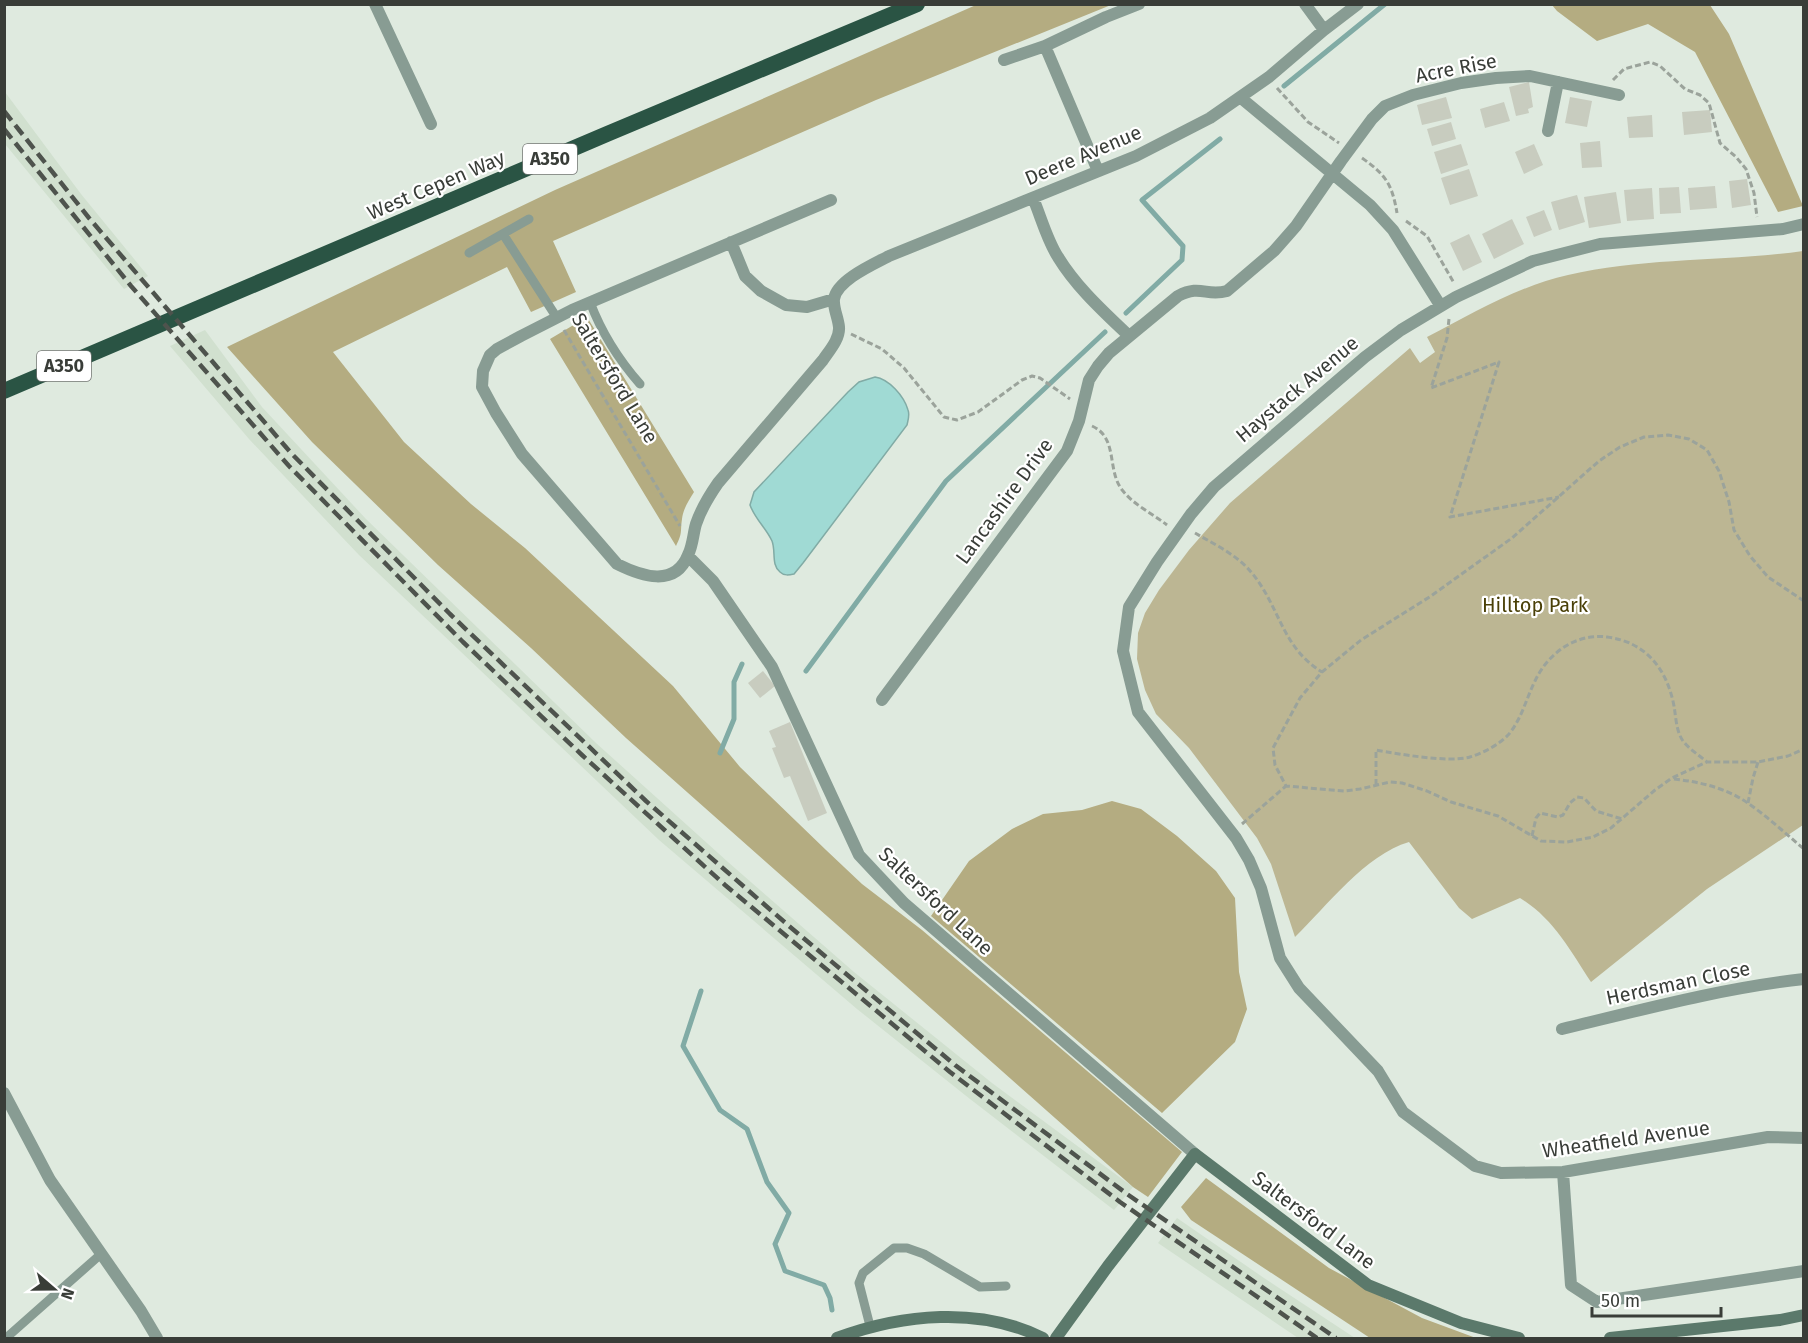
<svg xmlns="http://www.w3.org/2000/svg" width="1808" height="1343" font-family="'Fira Sans',sans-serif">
<rect width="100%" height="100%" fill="#dfeadf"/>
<path fill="#d1e0cf" d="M5 92 81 194 148 276 124 289 5 144Z
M205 330 262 407 366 519 596 743 728 862 854 972 992 1083 1133 1187 1114 1210 970 1099 857 1009 659 840 359 555 249 439 170 346Z
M1177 1218 1264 1278 1355 1338H1298L1158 1243Z"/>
<path fill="#bcb693" d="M1803 251V825L1707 889 1591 982C1570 950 1553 918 1520 898L1472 919 1459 908 1409 842C1365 855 1327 906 1295 937L1271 864 1257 838 1189 748 1156 714 1145 690 1137 659 1138 633 1145 613 1159 590 1189 550 1230 503 1410 348 1420 363 1435 352 1427 337C1472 314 1518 286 1568 275 1645 257 1725 262 1803 251Z"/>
<path fill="#b4ac81" d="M976 5H1111L876 100 553 241 576 292 531 312 507 267 333 352 404 442 471 504 525 548 673 686 740 767 826 850 862 884 922 930 1182 1152 1148 1197 1133 1187 626 738 531 648 438 565 312 442 227 347 555 190Z
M1552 5H1710L1729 34 1803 206 1778 212 1695 52 1648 24 1597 41 1557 11Z
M587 317 694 492C689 500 683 509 682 519 680 533 683 532 676 546L550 339Z
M1112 801 1141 809 1177 836 1216 871 1235 898 1239 972 1247 1009 1235 1042 1162 1113 931 916 969 861 1012 829 1043 814 1082 810Z
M1206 1178 1329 1268 1422 1318 1476 1338H1370L1191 1220 1181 1207Z"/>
<path fill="#a0dad4" stroke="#81aba5" stroke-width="1.5" d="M875 377C889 379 904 396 908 410 910 415 908 420 907 425L803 563 794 574C789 575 784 576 780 572 771 565 776 551 772 541 766 528 755 519 750 505L754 492 848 392 859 382Z"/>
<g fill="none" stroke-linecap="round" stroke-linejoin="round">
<path stroke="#81aba5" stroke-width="5" d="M1284 86 1385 4
M1126 313 1182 260 1183 246 1142 200 1220 139
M806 671 946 481 1105 332
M720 753 734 719V682L742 664
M701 991 683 1046 720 1110 747 1129 767 1182 789 1213 775 1244 785 1271 824 1285 830 1298 832 1310"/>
</g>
<path fill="#c8ccbf" d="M1529 82 1533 107 1528 109 1529 113 1516 116 1509 87Z
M1446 97 1452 118 1422 125 1417 105Z
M1570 97 1592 101 1587 127 1565 123Z
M1504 102 1510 121 1485 128 1480 109Z
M1710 110 1712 132 1684 135 1682 112Z
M1652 115 1653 137 1629 138 1627 117Z
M1451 122 1456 139 1432 146 1427 129Z
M1600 141 1602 167 1582 168 1580 143Z
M1461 144 1468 165 1441 174 1434 152Z
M1534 144 1543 165 1524 174 1515 152Z
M1469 169 1478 196 1450 205 1441 178Z
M1747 179 1751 205 1732 208 1729 181Z
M1715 186 1717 208 1690 210 1688 188Z
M1679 187 1681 213 1660 214 1659 188Z
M1652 188 1654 219 1627 221 1624 190Z
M1616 192 1621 223 1589 228 1584 197Z
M1577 195 1585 222 1559 230 1551 202Z
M1544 210 1552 230 1534 237 1526 217Z
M1512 219 1524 244 1494 259 1482 234Z
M1469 234 1482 262 1463 271 1450 243Z
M763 671 775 686 760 698 748 683Z
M790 722 827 813 808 821 790 776 784 778 772 748 776 747 769 731Z"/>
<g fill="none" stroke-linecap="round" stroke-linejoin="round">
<path stroke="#9ba39b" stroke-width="3" stroke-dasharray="6 3" stroke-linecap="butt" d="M1613 80 1624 69 1650 62 1660 66 1685 89 1700 95 1709 103 1720 143 1736 157 1746 169 1754 193 1757 217
M1277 88 1308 122 1339 143
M1362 158C1386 175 1392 184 1397 213
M1406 221 1427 236 1454 283
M1449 319 1447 338 1431 388 1499 362 1450 517 1559 497
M564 330 680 526
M851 334 882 349 904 368 944 417 957 420 978 412 1022 380 1032 376 1040 378 1070 399
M1092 426C1119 438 1106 471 1123 491 1134 505 1153 514 1167 525
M1195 533C1214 544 1237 555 1251 572 1280 606 1281 647 1322 672
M1804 601 1768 577 1750 556 1734 530 1729 502 1719 471 1707 450 1689 439 1668 435 1644 437 1620 447 1599 461 1512 538 1431 596 1361 640 1322 672 1300 698 1273 748 1275 765 1286 786 1344 791 1360 789 1390 782 1402 783 1427 791 1451 802 1498 816 1541 841 1567 842 1593 837 1611 828 1655 790 1672 778 1707 762H1758L1788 756 1804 749
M1674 779C1700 782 1727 788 1749 804 1768 817 1786 834 1804 849
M1376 785V750C1398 754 1450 763 1470 757 1484 753 1500 744 1509 734 1522 718 1526 699 1535 681 1548 653 1576 633 1607 637 1646 642 1667 669 1674 706 1676 717 1676 731 1683 741 1689 749 1699 755 1707 762
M1748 803 1753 778 1758 762
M1242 824 1286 786
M1532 836 1536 818 1540 813 1558 817 1563 815 1570 803 1577 797 1584 798 1596 811 1622 819"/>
<path stroke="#889c93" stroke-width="9" d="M503 234 557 318
M469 253 529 219
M590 302C602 334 618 359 640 384
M870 1326 859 1283 863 1273 894 1248H907L924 1254 980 1287 1006 1286
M6 1338 101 1254"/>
<path stroke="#889c93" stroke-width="12" d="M375 4 431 124
M1305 4 1324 30
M1004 60 1045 46
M1241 98 1370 205 1393 230 1440 305
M1548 131 1558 82
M1098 171 1045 46 1106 17 1139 4
M1033 198C1041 217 1047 240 1058 257 1077 288 1104 312 1129 336
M831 200 572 310 521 336 497 349 490 355 483 371 482 387 496 413 522 454 617 564C641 576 675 588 688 555 693 545 693 534 696 524 701 509 709 496 718 483L823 360C829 351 840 339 839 327 838 317 833 308 834 299 837 280 874 264 889 256L1136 156 1210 118 1269 77 1324 30 1358 4
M1804 224 1783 229 1600 244 1533 261 1456 297 1401 330 1365 357 1214 487 1191 514 1157 562 1129 607 1123 651 1138 712 1236 838 1249 860 1261 888 1280 958 1299 988 1378 1071 1403 1112 1475 1166 1501 1173 1563 1172 1768 1137 1804 1138
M731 242 745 276 761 291 786 305 807 307 834 299
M688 556 713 581 772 667 859 855 904 903 1195 1154
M882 700 1067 451 1079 421 1089 380 1098 366 1109 353 1178 296C1201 284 1206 297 1227 291L1274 251 1296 226 1341 161 1372 119 1385 106 1413 95 1461 83 1496 78 1530 76 1619 95
M1562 1029C1641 1010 1722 988 1804 979
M1563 1172 1571 1285 1597 1302 1804 1271"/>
<path stroke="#889c93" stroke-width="12" d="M4 1093 50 1180 141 1311 157 1338"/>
<path stroke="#5b796b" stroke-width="12" d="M837 1338C902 1314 979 1306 1043 1338
M1056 1338 1108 1266 1195 1154 1368 1285 1461 1323 1519 1338
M1610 1338 1780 1320 1804 1315"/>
<path stroke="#2a5444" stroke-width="16" d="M4 391 607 134 917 4"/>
<path stroke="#4e534d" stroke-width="4.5" stroke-dasharray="12 6" stroke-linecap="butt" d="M4 111 89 218 291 453 450 614 646 801 789 926 955 1065 1127 1194 1336 1338
M4 129 131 286 289 466 463 642 582 755 725 885 950 1072 1120 1202 1317 1338"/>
</g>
<g text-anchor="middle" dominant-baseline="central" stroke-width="4.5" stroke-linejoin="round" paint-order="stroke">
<g fill="#fff" stroke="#747774" stroke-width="1.5">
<rect x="523" y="144" width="54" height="30" rx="4.5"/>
<rect x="37" y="351" width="54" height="30" rx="4.5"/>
</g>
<g font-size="18" font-weight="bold" fill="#393d38">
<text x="550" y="159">A350</text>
<text x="64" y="366">A350</text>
</g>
<g font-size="20" fill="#393d38" stroke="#fff">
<text transform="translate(1456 68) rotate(-11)">Acre Rise</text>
<text transform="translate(1083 155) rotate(-23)">Deere Avenue</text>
<text transform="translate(436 185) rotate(-23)">West Cepen Way</text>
<text transform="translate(615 378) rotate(59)">Saltersford Lane</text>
<text transform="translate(1297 389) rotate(-40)">Haystack Avenue</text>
<text transform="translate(1004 501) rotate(-54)">Lancashire Drive</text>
<text transform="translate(936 901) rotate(43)">Saltersford Lane</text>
<text transform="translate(1678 983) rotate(-12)">Herdsman Close</text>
<text transform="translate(1626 1139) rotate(-8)">Wheatfield Avenue</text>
<text transform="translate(1314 1220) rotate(37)">Saltersford Lane</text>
</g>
<g font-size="20" fill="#4a4008" stroke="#fff">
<text x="1535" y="605">Hilltop Park</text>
</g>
</g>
<rect width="1808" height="1343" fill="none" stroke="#393d38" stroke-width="12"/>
<g transform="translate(54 1289) rotate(110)" stroke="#ffffff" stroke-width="4.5" paint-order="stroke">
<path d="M0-4.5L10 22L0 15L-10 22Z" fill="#393d38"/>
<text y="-9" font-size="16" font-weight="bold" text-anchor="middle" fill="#393d38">N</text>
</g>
<path d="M1592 1307v9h129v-9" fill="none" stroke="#393d38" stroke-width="3"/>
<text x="1601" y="1307" font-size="18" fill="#393d38" stroke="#ffffff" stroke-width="4.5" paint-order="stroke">50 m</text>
</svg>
